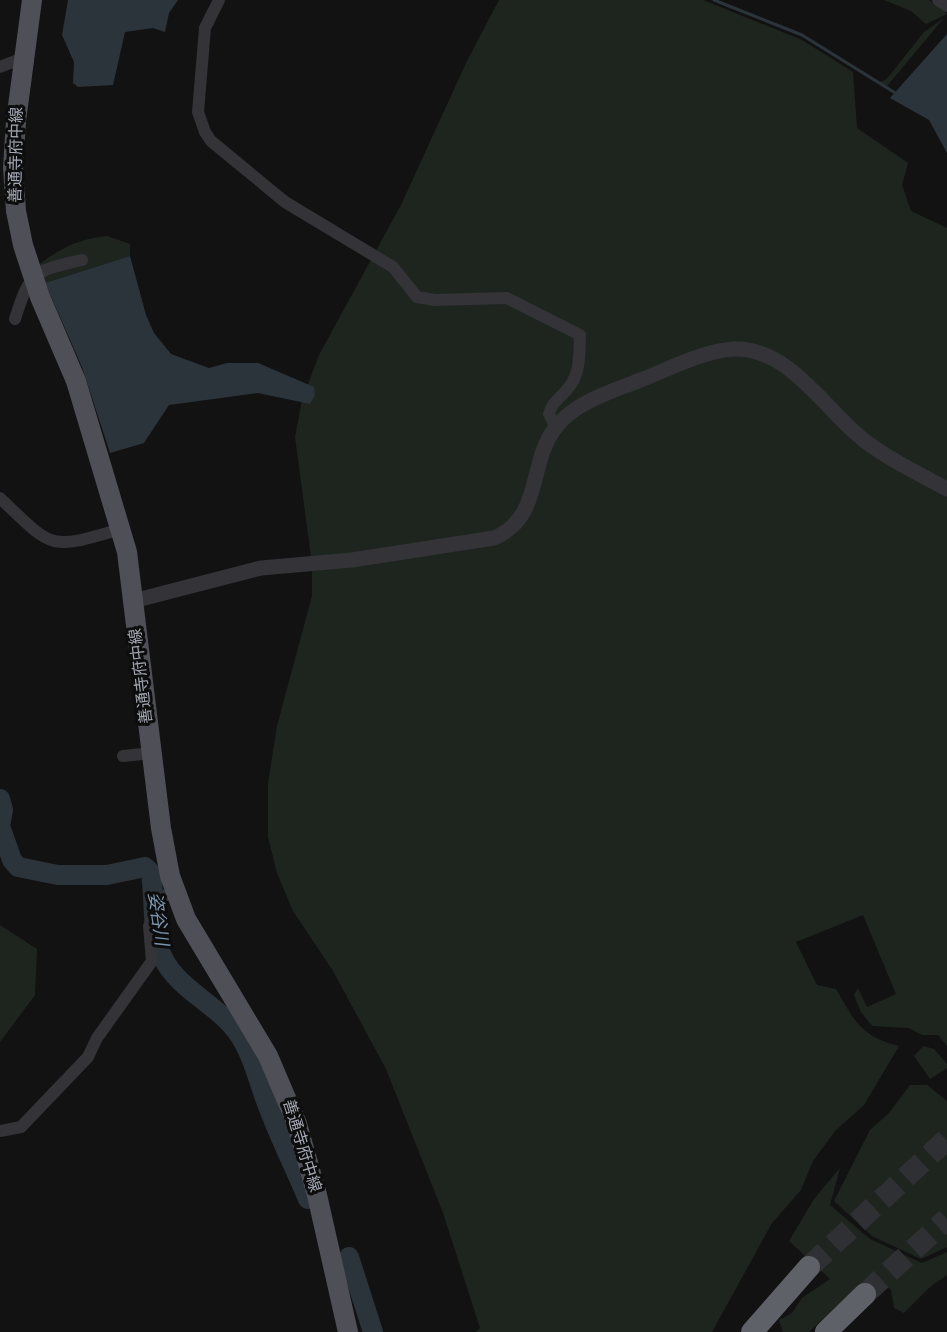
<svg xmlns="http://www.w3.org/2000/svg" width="947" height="1332" font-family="Overpass,'Noto Sans JP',sans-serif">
<rect width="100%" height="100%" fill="#121213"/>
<path fill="#1e251f" d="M499 0H703L802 40 853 72 857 128 908 163 902 185 911 211 947 228V1046L938 1035H922L909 1028 872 1026 861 1012 854 995 858 988 867 1007 896 994 863 915 796 942 817 985 836 989C855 1021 860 1036 899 1046L864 1105 835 1131 813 1161 801 1190 772 1223 712 1332H476L480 1328 443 1213 386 1069 333 971 293 911 277 873 268 837V783L277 726 312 596V564L295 437 302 400 319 355 402 203 466 63Z
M884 0H929L947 14 926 24 911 11Z
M944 18 887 86 879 82 886 80 924 32Z
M107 236 130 244V256L45 283 38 265C61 248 78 239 107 236Z
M0 925 37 949 35 995 0 1042Z
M923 1046 934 1049 947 1064V1068L930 1079 914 1056Z
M910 1085H927L947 1101V1247L921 1259 872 1236 834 1201 870 1130 889 1113Z
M840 1168 830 1205 870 1239 922 1263 947 1252V1275L930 1287 904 1313 894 1308 891 1290 874 1272 809 1332H783L779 1320 792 1313 802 1298 830 1279 789 1241 814 1199Z"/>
<path fill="#2c343b" d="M68 0H178L169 13 165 32 153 28 125 32 113 85 78 87 73 83 74 62 62 35Z
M947 34V153L929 120 890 98Z
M130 256 146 315 154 333 171 354 209 368 227 363H258L314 387 315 395 310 404 258 393 169 405 144 443 110 453 82 367 45 283Z"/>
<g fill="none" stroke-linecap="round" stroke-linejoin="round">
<path stroke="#2c343b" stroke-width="3" d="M714 0 802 35 897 94"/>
<path stroke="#2c343b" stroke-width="20" d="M0 799 3 810 0 826 12 860 18 867 58 875H107L145 867 151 873C155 900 151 932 163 958 181 994 225 1006 244 1043 254 1061 258 1079 265 1098 277 1132 294 1166 308 1199
M349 1257 373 1332"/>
<path stroke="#2f3033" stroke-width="22" stroke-dasharray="22 11" stroke-linecap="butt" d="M809 1267 947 1139
M865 1294 947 1219"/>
<path stroke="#333338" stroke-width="12" d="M219 0 205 28 198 112 205 132 211 141 285 202 393 267 417 297 435 300 507 298 580 335C579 353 581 372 569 387 562 397 552 401 549 414L556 427
M938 0 947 6
M0 67 23 58
M15 319C30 271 34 271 82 260
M0 498C54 550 49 550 121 529
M123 756 152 753
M0 1131 21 1127 88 1057 97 1038 152 961 149 926 160 900 173 889"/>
<path stroke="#333338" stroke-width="15" d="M133 601 261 568 352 560 494 538C544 516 527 464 556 427 576 401 614 391 643 379 671 368 703 351 734 349 789 347 826 411 865 441 890 460 919 474 947 489"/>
<path stroke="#4f5057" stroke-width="20" d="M32 0 16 121 13 168 16 211 23 245 40 297 76 381 127 552 161 828 170 876 186 919 268 1056 297 1124 317 1195 348 1332"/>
<path stroke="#5f6168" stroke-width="22" d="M752 1332 809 1267
M826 1332 865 1294"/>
</g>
<g text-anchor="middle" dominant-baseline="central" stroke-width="6" stroke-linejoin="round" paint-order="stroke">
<g font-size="16" fill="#a4a8b3" stroke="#0d0d0e">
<text transform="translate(17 155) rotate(-89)">善通寺府中線</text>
<text transform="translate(142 676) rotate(-97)">善通寺府中線</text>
<text transform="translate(301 1146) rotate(73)">善通寺府中線</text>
</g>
<g font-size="18" font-style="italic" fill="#7c95ad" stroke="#0d0d0e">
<text transform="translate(157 919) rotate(82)">姿谷川</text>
</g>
</g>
</svg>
